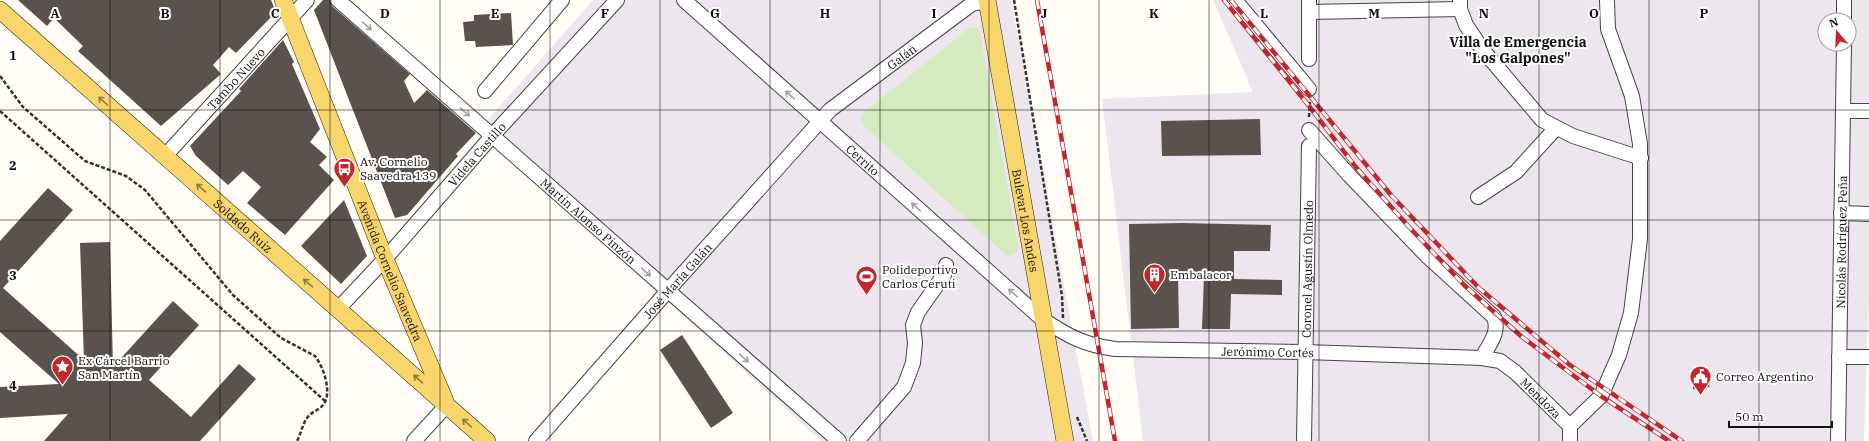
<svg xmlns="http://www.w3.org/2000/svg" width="1869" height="441" font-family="'IBM Plex Serif',serif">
<rect width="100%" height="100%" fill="#fffdf5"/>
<path fill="#eee6ef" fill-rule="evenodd" d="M593 0H1011L1093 441H821L479 130Z
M1213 0H1869V299L1864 441H1143L1102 99 1253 92ZM1825 20H1849V44H1825Z"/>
<path fill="#d5ebbd" d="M971 27 978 28 980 32 1018 245 1017 252 1011 256 1006 255 862 124 861 117 864 112Z"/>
<path fill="#5a524d" d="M18 0H271L276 12 236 53 229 47 213 65 221 74 161 126 78 51 83 46 54 18 47 26Z
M323 0H330L332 6 410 74 404 81 414 103 427 90 476 133 456 154 458 156 407 215 395 218 314 10Z
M511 13 513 45 476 47 475 41H465L463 22 474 21V15Z
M283 40 294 62 292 64 320 129 310 142 327 157 319 165 334 180 285 235 247 203 261 187 243 171 228 185 196 156 190 146 241 91 239 89Z
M1260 119 1261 155 1162 156 1161 121Z
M48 188 73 210 3 288 84 360 80 243 110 242 113 367 173 301 199 325 149 380 191 417 239 364 256 379 200 441H44L68 414 0 418V387L59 384 0 332V241Z
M344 200 367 256 341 284 301 246Z
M1183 223 1271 225 1270 251H1234V279L1282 280V295L1231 294 1230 329H1202L1204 276 1178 275 1179 328 1131 329 1129 224Z
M682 335 733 413 711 428 660 350Z
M1694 373 1711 374 1709 387H1704V390L1693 389Z"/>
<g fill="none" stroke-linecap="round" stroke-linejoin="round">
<defs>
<g id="minor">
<path id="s1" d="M338 0 839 441"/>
<path id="s2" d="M684 0 1042 319C1068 336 1084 345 1115 349L1305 352 1482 358 1500 361 1515 372 1570 426V441"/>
<path d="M1235 0 1309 89"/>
<path d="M1309 0V59"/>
<path d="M1460 0V9L1466 25 1482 49 1542 120 1573 136 1641 158"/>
<path d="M1309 12 1460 9"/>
<path d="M1844 20V0"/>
<path d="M485 91 562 0"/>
<path d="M1843 111H1869"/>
<path d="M1309 130 1349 175 1426 255 1494 317C1500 333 1489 344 1482 358"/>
<path id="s3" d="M165 156 307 0"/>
<path d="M1478 197 1516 172 1556 128"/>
<path d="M1841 213 1869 214"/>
<path id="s4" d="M338 309 385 259 492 136 617 0"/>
<path d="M1839 357H1869"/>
<path d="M1570 426 1601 396 1619 355 1631 313 1640 239V144L1632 96 1608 29 1607 0"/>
<path d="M414 441 447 405"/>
<path id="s5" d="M536 441 679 278 830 110 965 9 972 4 987 1"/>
<path d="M857 441 904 387 913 363 915 343 913 325 918 312 944 275 946 265"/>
<path id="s6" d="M1304 441 1309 146"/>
<path id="s7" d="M1838 441 1844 44"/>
</g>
<g id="major">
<path id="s8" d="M283 0 385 259 445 401"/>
<path id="s9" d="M987 0 1065 441"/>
<path id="s10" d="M0 10 487 441"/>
</g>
</defs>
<use href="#minor" stroke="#444" stroke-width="16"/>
<use href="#major" stroke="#222" stroke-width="18"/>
<path stroke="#333" stroke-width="2.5" stroke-dasharray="4 2" stroke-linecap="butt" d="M1014 0 1062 296 1063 318
M0 76 23 107 85 161 126 176 145 190 233 295 281 338 315 356C323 366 333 393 323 405 319 410 311 412 307 418 302 425 301 434 297 441
M0 111 325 401
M1309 117 1310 102
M1077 417 1087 441"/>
<use href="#minor" stroke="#fff" stroke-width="14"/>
<use href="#major" stroke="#f9d66b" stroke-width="17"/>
<defs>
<path id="rail" d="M1037 0 1115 441
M1224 0 1309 106 1355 166 1409 227 1464 285 1522 337 1601 396 1669 441
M1231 0 1391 195 1479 288 1570 365 1682 441"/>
</defs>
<use href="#rail" stroke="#c4262e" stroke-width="4.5"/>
<use href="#rail" stroke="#fff" stroke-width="3" stroke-dasharray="9" stroke-linecap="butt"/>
</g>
<defs><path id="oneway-shaft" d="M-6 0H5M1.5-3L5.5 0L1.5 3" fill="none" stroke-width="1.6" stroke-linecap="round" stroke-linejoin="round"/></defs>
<g stroke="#a0a0a0">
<use href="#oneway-shaft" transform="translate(367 26) rotate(41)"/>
<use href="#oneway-shaft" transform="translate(790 95) rotate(-138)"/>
<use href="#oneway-shaft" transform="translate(465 112) rotate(41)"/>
<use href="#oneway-shaft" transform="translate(916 207) rotate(-138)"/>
<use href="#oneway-shaft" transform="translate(646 272) rotate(41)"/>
<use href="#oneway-shaft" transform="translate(1013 293) rotate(-138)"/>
<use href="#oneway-shaft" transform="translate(744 358) rotate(41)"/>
</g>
<g stroke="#917d42">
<use href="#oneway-shaft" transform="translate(103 101) rotate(-138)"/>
<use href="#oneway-shaft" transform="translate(201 188) rotate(-139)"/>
<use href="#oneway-shaft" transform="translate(308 283) rotate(-139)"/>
<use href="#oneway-shaft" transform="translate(418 379) rotate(-139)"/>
<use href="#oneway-shaft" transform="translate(467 423) rotate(-138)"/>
</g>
<path fill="none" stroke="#111" stroke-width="1" stroke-opacity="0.55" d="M110 0V441M220 0V441M330 0V441M440 0V441M550 0V441M660 0V441M770 0V441M880 0V441M989 0V441M1099 0V441M1209 0V441M1319 0V441M1429 0V441M1539 0V441M1649 0V441M1759 0V441M0 110H1869M0 220H1869M0 331H1869"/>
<defs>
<symbol id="bus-pin" viewBox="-11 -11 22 30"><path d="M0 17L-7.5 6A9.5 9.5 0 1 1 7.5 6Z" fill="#c4262e" stroke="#fff"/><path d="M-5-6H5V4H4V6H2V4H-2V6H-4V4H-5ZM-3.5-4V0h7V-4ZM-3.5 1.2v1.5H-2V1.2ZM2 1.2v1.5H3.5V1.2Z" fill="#fff"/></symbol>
<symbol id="building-pin" viewBox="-11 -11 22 30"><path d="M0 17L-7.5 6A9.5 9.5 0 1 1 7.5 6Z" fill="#c4262e" stroke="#fff"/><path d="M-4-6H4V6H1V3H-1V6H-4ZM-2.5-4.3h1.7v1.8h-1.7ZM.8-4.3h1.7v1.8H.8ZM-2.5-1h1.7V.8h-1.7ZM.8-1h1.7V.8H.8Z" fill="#fff"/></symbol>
<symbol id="stadium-pin" viewBox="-11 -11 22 30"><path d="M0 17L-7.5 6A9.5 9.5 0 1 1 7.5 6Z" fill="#c4262e" stroke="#fff"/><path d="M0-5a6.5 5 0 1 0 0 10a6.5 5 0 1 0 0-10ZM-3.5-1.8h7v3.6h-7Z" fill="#fff"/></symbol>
<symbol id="sight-pin" viewBox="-11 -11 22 30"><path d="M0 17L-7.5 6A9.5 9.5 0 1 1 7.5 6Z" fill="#c4262e" stroke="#fff"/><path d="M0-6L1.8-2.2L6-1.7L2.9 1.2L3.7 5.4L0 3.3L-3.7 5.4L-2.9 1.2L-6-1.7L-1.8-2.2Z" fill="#fff"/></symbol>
<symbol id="civic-pin" viewBox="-11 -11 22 30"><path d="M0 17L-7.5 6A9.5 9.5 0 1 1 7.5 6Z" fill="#c4262e" stroke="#fff"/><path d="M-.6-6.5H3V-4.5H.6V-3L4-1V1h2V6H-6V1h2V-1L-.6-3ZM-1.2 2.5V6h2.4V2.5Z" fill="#fff"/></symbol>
</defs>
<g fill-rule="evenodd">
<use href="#bus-pin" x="332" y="156" width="25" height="34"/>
<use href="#building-pin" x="1142" y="262" width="25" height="34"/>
<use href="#stadium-pin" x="854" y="264" width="25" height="34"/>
<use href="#sight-pin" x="50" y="354" width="25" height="34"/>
<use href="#civic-pin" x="1688" y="364" width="25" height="34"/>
</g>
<g text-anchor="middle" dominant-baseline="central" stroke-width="4" stroke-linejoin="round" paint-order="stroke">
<g font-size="12" fill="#111" stroke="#fff">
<text stroke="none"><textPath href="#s5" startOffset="532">Galán</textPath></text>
<text stroke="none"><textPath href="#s3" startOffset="105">Tambo Nuevo</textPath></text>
<text stroke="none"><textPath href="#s4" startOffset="208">Videla Castillo</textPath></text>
<text stroke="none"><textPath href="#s2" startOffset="240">Cerrito</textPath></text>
<text stroke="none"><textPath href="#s1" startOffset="334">Martín Alonso Pinzón</textPath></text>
<text stroke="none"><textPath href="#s9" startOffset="224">Bulevar Los Andes</textPath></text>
<text stroke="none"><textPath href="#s10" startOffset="325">Soldado Ruiz</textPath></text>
<text stroke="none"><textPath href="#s7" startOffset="199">Nicolás Rodríguez Peña</textPath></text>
<text stroke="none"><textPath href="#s6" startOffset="172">Coronel Agustín Olmedo</textPath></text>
<text stroke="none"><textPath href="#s8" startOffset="291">Avenida Cornelio Saavedra</textPath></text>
<text stroke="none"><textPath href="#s5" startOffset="214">José María Galán</textPath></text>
<text stroke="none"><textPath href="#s2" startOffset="712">Jerónimo Cortés</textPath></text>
<text stroke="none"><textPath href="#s2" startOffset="1000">Mendoza</textPath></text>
</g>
<g font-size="12" fill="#111" stroke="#fff" text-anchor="start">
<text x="360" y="161">Av. Cornelio<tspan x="360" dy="14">Saavedra 139</tspan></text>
<text x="882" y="269">Polideportivo<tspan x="882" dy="14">Carlos Ceruti</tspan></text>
<text x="1170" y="274">Embalacor</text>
<text x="78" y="360">Ex Cárcel Barrio<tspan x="78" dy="14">San Martín</tspan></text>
<text x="1716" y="376">Correo Argentino</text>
</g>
<g font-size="14" font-weight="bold" fill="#111" stroke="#fff">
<text x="1518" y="42">Villa de Emergencia<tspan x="1518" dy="16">"Los Galpones"</tspan></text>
</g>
</g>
<g font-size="13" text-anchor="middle" font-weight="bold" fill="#111" stroke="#fff" stroke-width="4" stroke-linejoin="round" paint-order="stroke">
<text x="55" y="18">A</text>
<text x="165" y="18">B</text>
<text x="275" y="18">C</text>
<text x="385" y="18">D</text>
<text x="495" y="18">E</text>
<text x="605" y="18">F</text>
<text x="715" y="18">G</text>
<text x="825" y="18">H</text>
<text x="934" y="18">I</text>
<text x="1044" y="18">J</text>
<text x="1154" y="18">K</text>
<text x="1264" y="18">L</text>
<text x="1374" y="18">M</text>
<text x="1484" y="18">N</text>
<text x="1594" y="18">O</text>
<text x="1704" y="18">P</text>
<text x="13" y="60">1</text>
<text x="13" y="170">2</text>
<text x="13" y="280">3</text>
<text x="13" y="390">4</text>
</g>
<g transform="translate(1837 32) rotate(341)"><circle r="19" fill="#ffffff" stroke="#a0a0a0"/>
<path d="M0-3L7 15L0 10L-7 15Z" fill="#c4262e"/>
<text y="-6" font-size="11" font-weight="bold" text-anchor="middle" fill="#111111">N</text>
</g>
<path d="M1729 421v6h103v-6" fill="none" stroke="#111111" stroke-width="2"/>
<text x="1735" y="421" font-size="12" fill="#111111" stroke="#ffffff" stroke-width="3" paint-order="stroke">50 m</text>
</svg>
